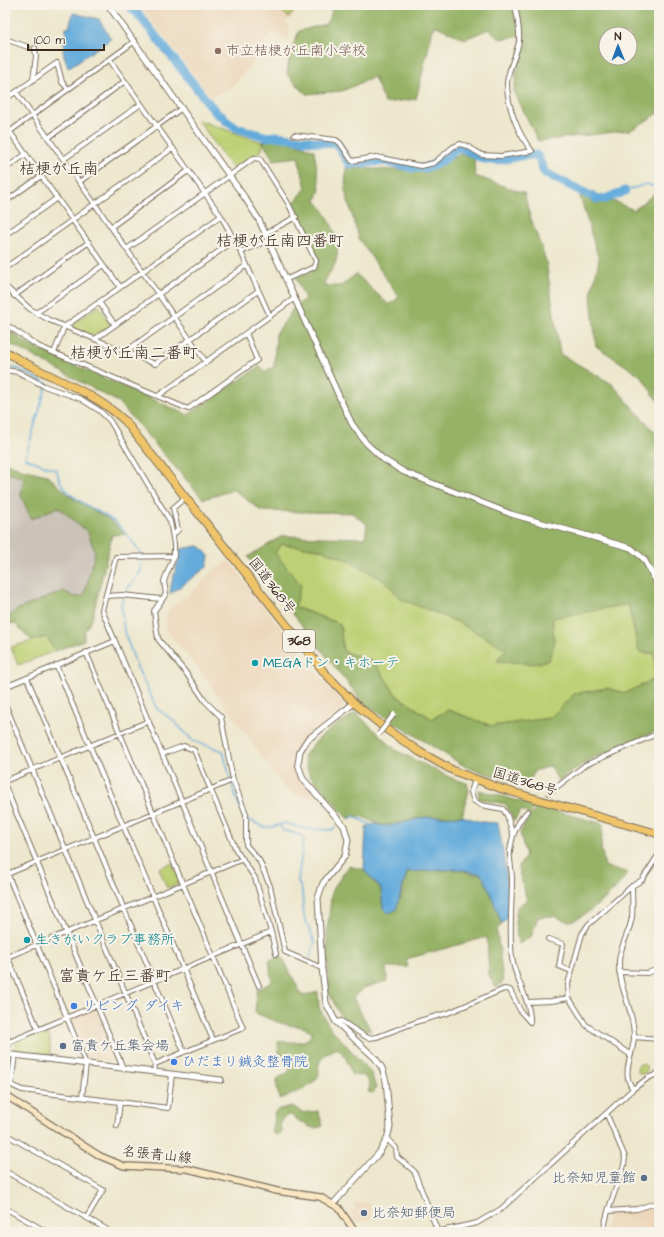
<svg xmlns="http://www.w3.org/2000/svg" width="664" height="1237" font-family="'Architects Daughter','Klee One',sans-serif">
<rect width="100%" height="100%" fill="#f7f3e8"/>
<filter id="ink" filterUnits="userSpaceOnUse"><feTurbulence type="fractalNoise" baseFrequency=".025" numOctaves="2"/><feDisplacementMap in="SourceGraphic" scale="8" xChannelSelector="R" yChannelSelector="G"/><feConvolveMatrix kernelMatrix="1 2 1 2 8 2 1 2 1" color-interpolation-filters="sRGB"/></filter>
<filter id="wash" filterUnits="userSpaceOnUse"><feTurbulence type="fractalNoise" baseFrequency=".012" numOctaves="4" result="noise"/><feDisplacementMap in="SourceGraphic" scale="16" xChannelSelector="R" yChannelSelector="G"/><feGaussianBlur stdDeviation="0.9" result="paint"/><feColorMatrix in="noise" values="0 0 0 0 0 0 0 0 0 0 0 0 0 0 0 0 0 1.4 0 .05"/><feComposite in="paint" operator="in"/></filter>
<g filter="url(#wash)">
<rect width="100%" height="100%" fill="#ede7cd"/>
<path fill="#ecd7ba" d="M148 5H293L295 14 286 22 289 27V40L272 32 253 62 232 88 211 97 142 9Z
M229 561 318 675 340 696 338 697 345 705 343 708 305 737 295 755 298 775 316 797 295 795 282 785 198 668 166 630 165 623 168 610 172 606 187 597 215 569Z
M94 1009 96 1010 118 1061 116 1062 86 1058 71 1020 72 1017Z
M354 1203H369L372 1219 356 1222 349 1212 355 1209Z
M659 1205V1232H605L610 1212 645 1208Z"/>
<path fill="#cbc2b8" d="M5 472 24 478 88 532 95 552 84 596 18 609 5 619Z"/>
<path fill="#bdd074" stroke="#7c7d49" d="M277 5H286L293 13 288 17Z
M198 120 262 142V150L235 168H232Z
M98 306 100 307 111 325 93 336 73 328V324Z
M282 544 319 549 351 561 386 582 401 599 458 622 507 649 497 661 554 645 552 618 628 604 639 652 655 654V679L625 693 607 688 574 694 550 718 492 726 448 710 432 719 397 696 374 662 343 651 340 624 295 607 274 553Z
M47 637 55 651 18 665 11 647Z
M172 863 180 881 178 884 167 888 159 868Z
M46 1029 50 1039V1055L16 1050 15 1042Z
M637 1069a5 5 0 1 1 10 0a5 5 0 1 1-10 0Z"/>
<path fill="#96b266" stroke="#686e42" fill-rule="evenodd" d="M327 5H659V113L631 130 538 141 514 91 522 36 500 39 489 29 465 39 434 25 416 99 385 103 374 77 342 91 306 94 287 74 290 52 299 31 326 24 332 12ZM606 34H630V58H606Z
M280 138 314 150 320 189 316 201C329 215 343 243 335 264 332 270 327 276 324 283V286H341L356 274 389 305 399 297 359 239 345 190 346 168 427 171 461 154 474 157 475 176 524 193 529 213 546 261 560 354 612 384 659 437V730L589 760 558 781 551 766 534 771 528 787 466 767 364 704 248 557 282 536 365 538 367 524 352 513 262 511 234 490 203 499 118 402 5 341V327L26 343 47 353 188 415 260 366 265 371 274 367 276 334 293 309 305 299 296 278 316 269 319 261 294 203 306 188 298 157 274 160 262 142ZM282 544 319 549 351 561 386 582 401 599 458 622 506 649 497 661 534 664 549 660 554 645 553 618 628 604 639 652 655 654V679L625 693 607 688 574 694 550 718 492 726 448 710 432 719 397 696 374 662 343 651 340 624 295 607 301 585 275 553Z
M585 189 634 210 659 190V403L641 376 596 346 591 295 599 260 580 196Z
M5 462 22 469 47 475 70 496 111 521 126 534 112 535 92 619 84 632V640L55 651 47 637 31 640 15 624 5 623V619L18 609 64 591 74 597 84 596 95 552 88 532 58 507 31 519 21 495 24 478 5 472Z
M356 713 397 751 451 778 467 783 469 791 462 816C450 816 437 816 425 817 411 818 399 826 385 825 371 825 362 810 348 819L309 774 304 757C315 737 338 724 356 713Z
M479 790 603 824 601 848 605 866 615 870 627 872C625 884 583 920 570 921 565 922 559 917 553 916 548 916 542 917 538 917L531 937 518 944 515 922 517 907 527 900 518 868 526 856 520 833 530 815 521 810 514 821 506 804 478 799Z
M349 866 364 870 381 889 383 908 400 900 407 872 458 869 474 874H481C491 889 495 908 502 924L497 930 503 982 496 988 489 975 487 937 406 959 408 967H386L387 981 363 988 353 998 371 1031 361 1029 341 1017 329 993 327 933 332 890Z
M282 956 302 996 318 992 319 1008 329 1026 371 1073 376 1088 373 1093 368 1092 370 1084 366 1078 362 1075 358 1076 351 1074C349 1065 346 1054 337 1048 330 1052 321 1055 319 1064 318 1067 319 1071 319 1074 314 1088 292 1094 280 1099L277 1090V1079L289 1072 290 1065 286 1055 279 1054 278 1042C290 1041 307 1046 312 1033 304 1025 298 1027 288 1025 277 1023 266 1017 255 1013L257 990 272 982 269 960Z
M289 1107 296 1108 302 1113 318 1111 323 1126C316 1129 309 1129 304 1122H300L291 1115H288L281 1120 280 1126 282 1132 279 1134H273C272 1127 276 1121 274 1113L279 1109Z"/>
<path fill="#65acdb" stroke="#506b7c" d="M73 13 99 19 111 39 68 68 63 52 66 28H69Z
M198 546 201 547 209 556 207 567 170 594C171 577 179 566 180 549Z
M462 816 481 822 498 823C504 854 508 885 509 916L502 924C495 908 491 889 481 874L458 869 407 872 396 910 388 913 383 908 381 889 364 870 366 827 375 824 386 826 398 824 425 817Z"/>
<g fill="none" stroke-linecap="round" stroke-linejoin="round">
<path stroke="#65acdb" stroke-width="1.5" d="M631 189 646 184 659 188
M5 367 18 369 47 384 25 458 57 470C59 498 97 508 115 522 126 531 132 542 141 553
M141 563V571L126 591 121 604 124 631 137 667 157 709 173 720 193 741 223 751 235 795 244 817
M247 819 264 827H272L285 823 305 829 332 830 335 828
M350 819 354 816 371 825
M280 825 283 831H288L304 837 298 881 302 891 304 917 315 942 310 957"/>
<path stroke="#65acdb" stroke-width="9" d="M128 5 138 14 218 115H222L227 122 237 128 267 137 276 136 291 138
M296 139 335 144 339 147 349 164 383 161 412 168H425L444 160 457 148C469 148 477 159 489 160 504 161 517 155 531 155
M536 155 538 157 545 173 597 199H605L625 191"/>
</g>
</g>
<g filter="url(#ink)">
<g fill="none" stroke-linecap="round" stroke-linejoin="round">
<path stroke="#c9c1aa" stroke-width="4" stroke-dasharray="4 2" stroke-linecap="butt" d="M528 811 553 790"/>
<defs>
<path id="minor" d="M515 5C517 17 520 29 519 41 517 55 508 68 507 83 507 105 517 133 532 151
M5 39 28 47
M109 59 221 216 241 252 270 316
M33 80 57 63 62 82 68 89
M5 89 10 95
M16 92 33 80 36 56 35 48
M5 99 16 92 206 362
M10 132 120 287
M5 135 135 41
M294 135 336 140 340 143 352 161 376 157 421 166 434 163 453 147 460 144 467 146 482 155 501 156 532 151
M48 138 125 81
M64 159 141 104
M5 169 26 154
M79 182 182 108
M5 202 41 176
M111 227 188 171
M266 233 296 217
M5 235 57 198
M127 249 254 158 260 159 288 203 316 261 314 267 287 279
M241 252 269 240
M5 268 173 148
M5 286 30 309 49 320 155 364 258 291
M14 296 89 242
M99 302 115 325
M36 313 104 265
M5 324 38 346 188 409 257 360 246 333
M95 339 235 240
M125 352 247 265
M54 353 64 327 221 216
M5 370 18 372 44 386 81 399 100 411 110 421 170 521 174 544V556L164 581 166 594 154 611 158 639 186 673 205 701 221 717 233 780 246 814V845L259 860 270 886 285 952 322 968
M158 396 295 298
M173 535 178 530 173 508 186 497
M174 556 116 557 102 610 259 986
M106 596 122 595 161 599
M5 651H6
M86 652 243 1028 155 1064
M56 665 213 1040
M27 678 184 1052
M5 687 115 641
M5 704 155 1064 154 1072
M475 780 471 792 474 801 481 805 503 809 507 815 513 835
M5 781 149 721
M5 786 123 1068
M553 790 585 765 659 733
M528 811C517 821 512 836 510 851 509 860 512 870 512 879 512 903 509 935 512 958 515 980 531 1000 530 1022
M5 868 86 1064 82 1097
M5 875 233 780
M632 886C632 896 633 907 632 917 630 932 620 946 619 961 618 988 634 1009 634 1036 634 1055 620 1072 633 1089
M271 932 276 954
M548 939 563 944 559 966 571 971
M5 951 38 1029
M5 958 243 859
M619 972 647 973 659 969
M527 1002 551 1001 569 998
M336 1022 341 1021 368 1038 377 1037 419 1021 448 1013 504 989 510 990 521 1012 530 1022
M5 1032 9 1042 6 1054
M634 1037 659 1039
M9 1042 271 932 255 878 236 850 194 750 184 746 162 754
M15 1055 11 1085 22 1090 168 1108 172 1074
M631 1055 586 1025 569 998 568 984 582 934 588 925 632 886 642 880 659 854
M656 1074 659 1080
M117 1126 120 1102
M5 1134 103 1190 87 1217
M387 1139 396 1148 397 1157 414 1171 438 1232
M5 1171 106 1229 104 1232
M5 1208 47 1232
M608 1211 637 1209 659 1202
M355 1231 364 1232
M437 1232 477 1223 501 1209 633 1089 648 1078 659 1073
M603 1232 608 1211 624 1165 625 1157 607 1115"/>
<path id="tertiary" d="M108 5 245 198 259 220 343 405 352 424 366 443 383 459 404 472 511 514 631 548 644 559 659 587
M5 1054 221 1080
M333 1204 379 1153 387 1139 390 1127 386 1081 382 1068 375 1058 336 1022 326 1003 322 968 318 898 323 883 345 856 348 840 344 826 303 779 298 764 300 751 307 740 354 703"/>
<path id="secondary" d="M5 1095 100 1156 124 1166 188 1169 277 1191 320 1197 339 1208 355 1232"/>
<path id="trunk" d="M5 351C44 377 90 388 125 421L324 672 354 703 386 729 420 752 454 771 502 789 659 834"/>
</defs>
<use href="#minor" stroke="#796c5b" stroke-width="6"/>
<use href="#tertiary" stroke="#796c5b" stroke-width="7"/>
<use href="#secondary" stroke="#796c5b" stroke-width="8"/>
<use href="#trunk" stroke="#796c5b" stroke-width="9"/>
<use href="#minor" stroke="#fff" stroke-width="4"/>
<use href="#tertiary" stroke="#fff" stroke-width="5"/>
<use href="#secondary" stroke="#f9e7c3" stroke-width="5.5"/>
<use href="#trunk" stroke="#f0c469" stroke-width="7"/>
<defs>
<path id="minor-bridge" d="M379 734 394 714"/>
</defs>
<use href="#minor-bridge" stroke="#796c5b" stroke-width="6" stroke-linecap="butt"/>
<use href="#minor-bridge" stroke="#fff" stroke-width="4"/>
</g>
</g>
<circle fill="#8d6e63" stroke="#f7f3e8" stroke-width="1.5" cx="218" cy="51" r="4"/>
<g fill="#0f9aa8" stroke="#f7f3e8" stroke-width="1.5">
<circle cx="255" cy="663" r="4"/>
<circle cx="27" cy="940" r="4"/>
</g>
<g fill="#3f7fe0" stroke="#f7f3e8" stroke-width="1.5">
<circle cx="74" cy="1006" r="4"/>
<circle cx="174" cy="1062" r="4"/>
</g>
<g fill="#5c6f8a" stroke="#f7f3e8" stroke-width="1.5">
<circle cx="63" cy="1046" r="4"/>
<circle cx="644" cy="1178" r="4"/>
<circle cx="364" cy="1213" r="4"/>
</g>
<g text-anchor="middle" dominant-baseline="central" stroke-width="4" stroke-linejoin="round" paint-order="stroke">
<rect fill="#f7f3e8" stroke="#73665b" stroke-width="1" x="283" y="630" width="32" height="22" rx="3"/>
<g font-size="13" font-weight="bold" fill="#3b2a1e">
<text x="299" y="641">368</text>
</g>
<g font-size="14" fill="#785e54" stroke="#f7f3e8" text-anchor="start">
<text x="226" y="51">市立桔梗が丘南小学校</text>
</g>
<g font-size="14" fill="#3b2a1e" stroke="#f7f3e8">
<text transform="translate(272 586) rotate(52)">国道368号</text>
<text transform="translate(525 782) rotate(17)">国道368号</text>
<text transform="translate(157 1155) rotate(6)">名張青山線</text>
</g>
<g font-size="14" fill="#0d838f" stroke="#f7f3e8" text-anchor="start">
<text x="263" y="663">MEGAドン・キホーテ</text>
<text x="35" y="940">生きがいクラブ事務所</text>
</g>
<g font-size="14" fill="#366cbe" stroke="#f7f3e8" text-anchor="start">
<text x="82" y="1006">リビング ダイキ</text>
<text x="182" y="1062">ひだまり鍼灸整骨院</text>
</g>
<g font-size="14" fill="#4e5e75" stroke="#f7f3e8" text-anchor="start">
<text x="71" y="1046">富貴ケ丘集会場</text>
<text x="636" y="1178" text-anchor="end">比奈知児童館</text>
<text x="372" y="1213">比奈知郵便局</text>
</g>
<g font-size="16" fill="#3b2a1e" stroke="#f7f3e8">
<text x="59" y="169">桔梗が丘南</text>
<text x="280" y="241">桔梗が丘南四番町</text>
<text x="134" y="353">桔梗が丘南二番町</text>
<text x="115" y="976">富貴ケ丘三番町</text>
</g>
</g>
<rect width="664" height="1237" fill="none" stroke="#f7f3e8" stroke-width="20"/>
<g transform="translate(618 46) rotate(359)"><circle r="19" fill="#f7f3e8" stroke="#aca397"/>
<path d="M0-3L7 15L0 10L-7 15Z" fill="#1f6fb2"/>
<text y="-6" font-size="11" font-weight="bold" text-anchor="middle" fill="#3b2a1e">N</text>
</g>
<path d="M28 44v6h76v-6" fill="none" stroke="#3b2a1e" stroke-width="2"/>
<text x="34" y="44" font-size="12" fill="#3b2a1e" stroke="#f7f3e8" stroke-width="3" paint-order="stroke">100 m</text>
</svg>
